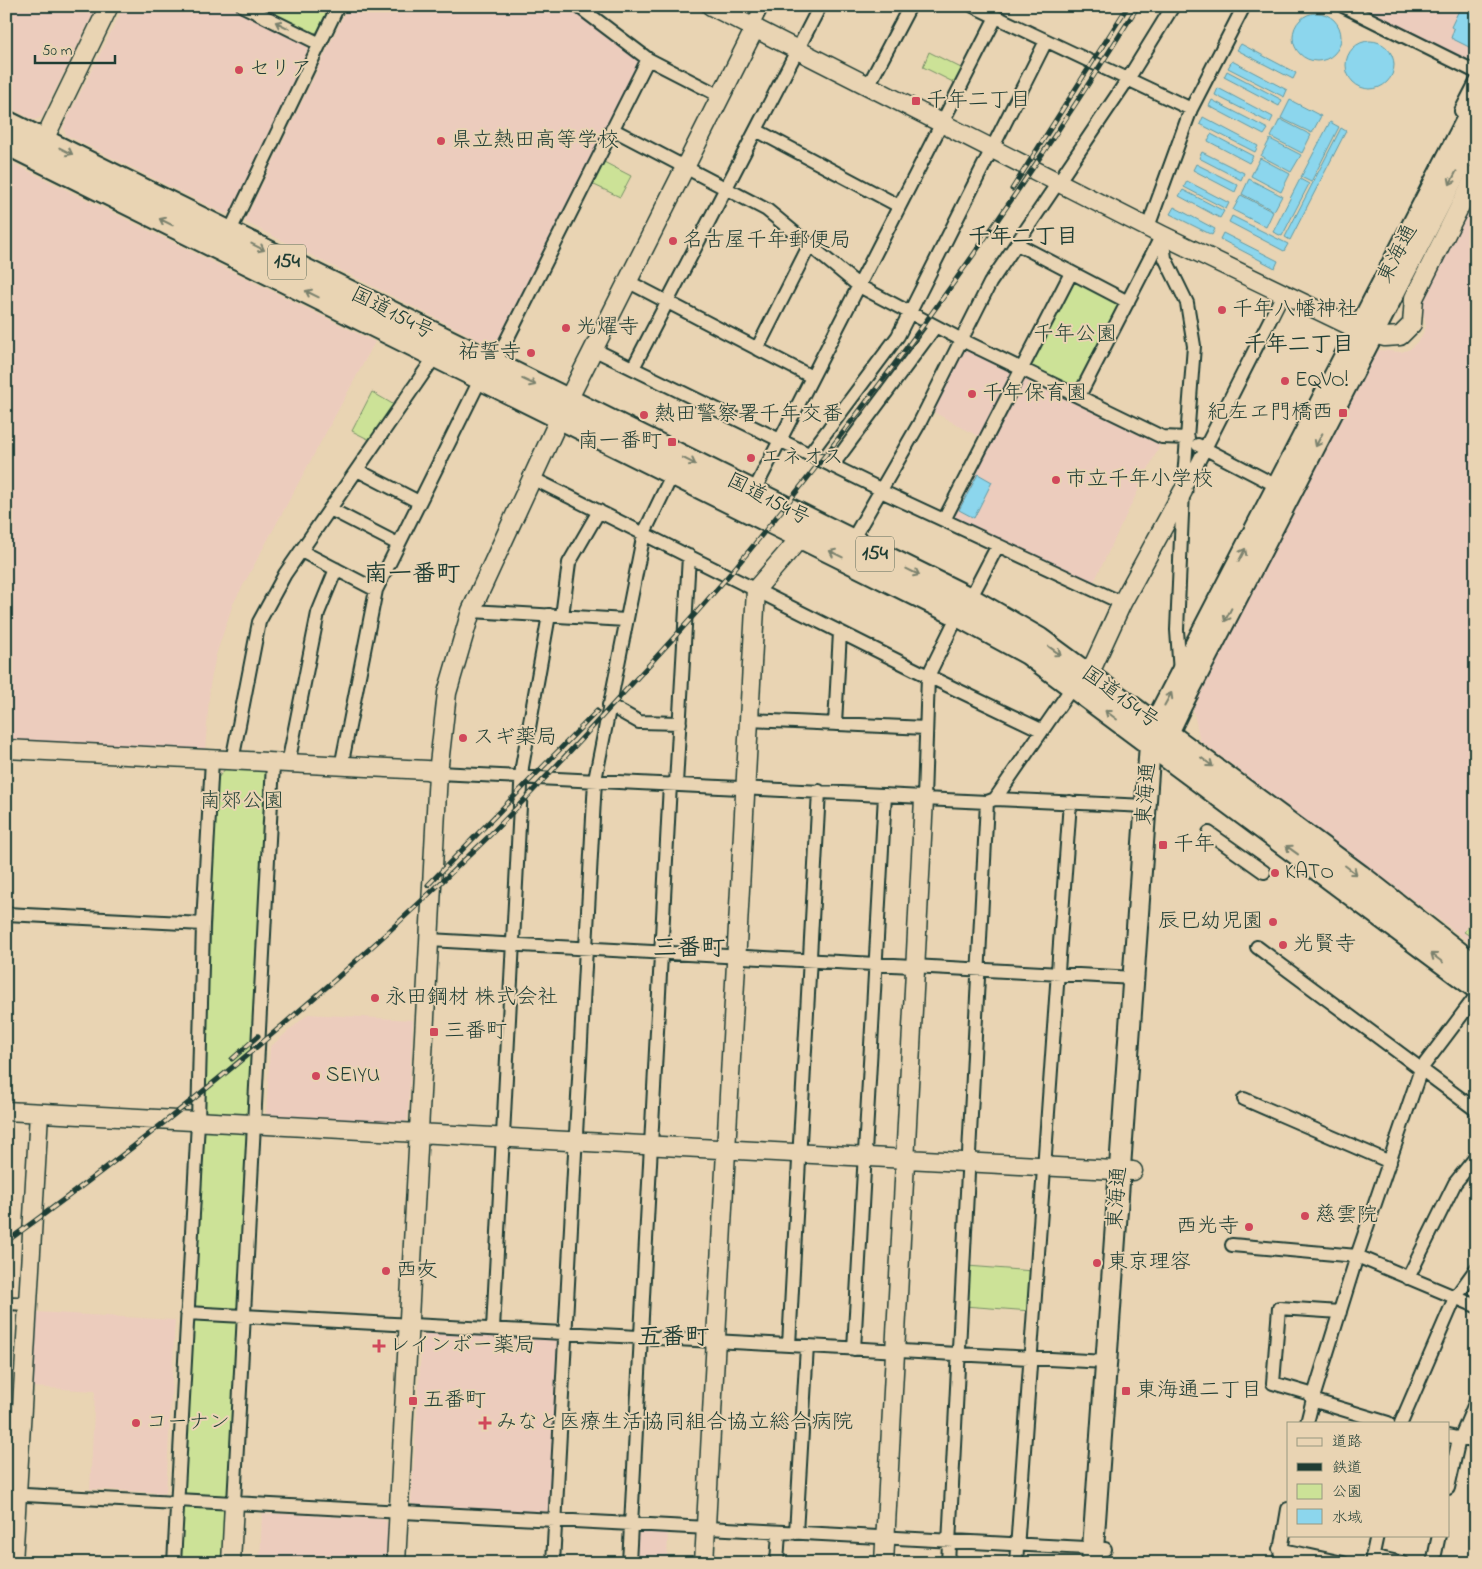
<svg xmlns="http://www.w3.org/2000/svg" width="1482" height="1569" font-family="'Indie Flower','Klee One',sans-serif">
<rect width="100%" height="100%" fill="#e9d4b3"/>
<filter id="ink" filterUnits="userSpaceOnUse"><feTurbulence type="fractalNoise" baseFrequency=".02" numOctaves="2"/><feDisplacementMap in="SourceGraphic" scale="10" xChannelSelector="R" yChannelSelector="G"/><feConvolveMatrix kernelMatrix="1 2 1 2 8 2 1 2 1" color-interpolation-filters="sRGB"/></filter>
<g filter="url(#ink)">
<path fill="#ecccbd" d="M6 6H97L42 117 34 120 6 106Z
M124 6H229L306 44 308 50 230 212 225 214 66 135 63 127Z
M348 6H567L637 57 638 62 495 345 491 346 247 223 245 220Z
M1356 6H1461L1451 27 1454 28 1453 34 1476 45V66Z
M6 160 375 342 233 604 216 655 210 685 205 750 6 740Z
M1476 184V947L1200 741 1193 709 1378 350 1401 352 1410 349 1421 338 1426 326 1421 303Z
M966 350 1010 372 1012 376 981 438 932 411 963 351Z
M1020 379H1024L1160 445 1093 584 953 520 951 515Z
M308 1014 413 1020 408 1118 405 1124 266 1116 270 1047Z
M36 1312 175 1320 166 1493 90 1489 95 1391 32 1387Z
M425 1333 556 1340 559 1344 550 1510 547 1514 414 1507 411 1502 422 1337Z
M262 1513 383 1519 388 1523 386 1563H260Z
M636 1530 668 1531 667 1563H634Z"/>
<path fill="#cce297" stroke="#769066" d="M257 6H330L317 32 312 34Z
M929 52 963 69 957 84 923 67Z
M602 161 631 176 620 197 592 184Z
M1075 280 1119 303 1120 308 1080 387 1075 389 1030 367 1029 362 1070 282Z
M372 392 396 406 370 440 352 431Z
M226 768 264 769 268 776 226 1563H179L203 1110 217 779Z
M1476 915V940L1464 932Z
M967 1266 1033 1271 1031 1311 964 1306Z"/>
<path fill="#8cd6ed" stroke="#6099a3" d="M1461 6H1476V45L1473 49 1451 38 1454 29 1451 27Z
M1293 37a24 24 0 1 1 48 0a24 24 0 1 1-48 0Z
M1346 65a24 24 0 1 1 48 0a24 24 0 1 1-48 0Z
M1241 44 1296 73 1293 79 1237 50Z
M1232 61 1287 90 1284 97 1228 68Z
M1227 71 1282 100 1279 106 1224 77Z
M1218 88 1273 117 1270 123 1215 95Z
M1212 100 1268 129 1264 135 1209 106Z
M1290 100 1321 116 1312 133 1281 118Z
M1203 117 1258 146 1255 152 1200 124Z
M1280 119 1311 135 1302 153 1271 137Z
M1330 122 1339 127 1311 182 1301 177Z
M1341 128 1346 131 1290 240 1285 237Z
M1211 134 1253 156 1249 163 1208 141Z
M1270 139 1301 155 1291 172 1261 156Z
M1202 152 1244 173 1241 180 1199 158Z
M1260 158 1290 174 1281 192 1251 176Z
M1196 164 1238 185 1235 192 1193 170Z
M1249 179 1282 196 1274 211 1242 194Z
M1300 179 1309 184 1282 236 1273 232Z
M1187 181 1229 203 1226 209 1184 187Z
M1183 190 1224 211 1220 218 1179 196Z
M1241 195 1273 212 1266 227 1233 210Z
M1174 207 1215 229 1212 235 1170 214Z
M1232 216 1288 244 1284 251 1229 222Z
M1223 233 1278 261 1275 268 1220 239Z
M978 474 992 482 974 518 959 510Z"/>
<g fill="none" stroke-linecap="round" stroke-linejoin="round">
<defs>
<path id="street" d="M243 6 320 44
M578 6 648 59 720 96
M973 6 1191 109
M1343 6 1476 72
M751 27 762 6
M868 86 910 6
M1461 111 1476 82
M612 129 767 210 859 286 962 340 1162 437 1188 438
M756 130 899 206
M1148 227 1191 109 1244 6
M229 233 338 6
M1162 235 1165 258 1187 303 1194 346 1183 491 1177 630 1180 673
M1017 244 1128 302
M627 281 812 377
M593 349 882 490
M757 349 809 246
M494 365 648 59
M633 368 820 6
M1079 396 1162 235
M1198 445 1277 486
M809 455 898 336 1046 41
M832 466 935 327
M357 470 419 502
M530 477 928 676 1041 730
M1187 484 1283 294
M881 491 1122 603
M753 493 996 17
M330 509 398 544
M944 520 1071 273
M851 542 919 424 990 283 1128 79 1173 6
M301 551 376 590
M970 599 998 545
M471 611 626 620
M958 615 928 676 924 799 987 802 995 799 1146 806
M562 616 569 563 599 511
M609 705 639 722 680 723
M749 720 926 728
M835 724 840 632
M232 761 259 622 285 574 436 355
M288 764 318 613 336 569
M341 767 376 590 481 378
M438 773 923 797
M676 784 689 556
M995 799 1073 686
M1209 833 1264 872
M6 914 203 924
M429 940 1134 978
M1257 947 1476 1110
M1244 1099 1390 1162
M1232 1245 1357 1256 1476 1306
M1408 1278 1455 1183 1476 1157
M6 1303 28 1304
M187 1313 1106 1362
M493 1329 522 767 549 615
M789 1345 819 791
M854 1349 885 795
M1314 1395 1273 1383 1279 1308 1340 1312
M1312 1400 1388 1423
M1307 1423 1314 1395 1357 1256 1421 1069 1476 996
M1401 1423 1455 1298 1476 1269
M1448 1436 1476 1442
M1460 1439 1476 1401
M1448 1488 1459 1439
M6 1494 177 1503
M177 1500 1105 1549
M234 1503 273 764
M796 1533 807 1346
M1279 1549 1343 1563
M1372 1556 1402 1563
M174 1563 198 1122 203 924 212 760
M553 1563 595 780 644 533 673 473
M629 1563 670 784
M777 1563 779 1532
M948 1563 987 802
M1016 1563 1070 802
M1279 1563 1288 1509
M1371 1563 1377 1535
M1433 1563 1439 1535"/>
<path id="secondary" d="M711 6 1162 235 1359 330 1385 337 1400 336 1412 324 1414 298 1476 174
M38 152 109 6
M1084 672 1094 664 1122 603 1183 491
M6 749 427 770 438 773
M6 1111 1133 1171
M13 1563 39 1113
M231 1563 234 1503
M396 1563 438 773 447 693 471 611 568 400 755 28
M704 1563 756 589 801 537
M884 1563 924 799"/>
<path id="primary" d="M1164 748 1168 733 1181 706 1476 134
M1092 1563 1150 744 1155 723 1476 102"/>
<path id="highway" d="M6 122 970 599 1039 639 1360 876 1476 967
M6 143 958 615 1028 653 1476 987"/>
</defs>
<use href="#street" stroke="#1f3d34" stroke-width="16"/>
<use href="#secondary" stroke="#1f3d34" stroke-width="21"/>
<use href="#primary" stroke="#1f3d34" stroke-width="24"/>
<use href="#highway" stroke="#1f3d34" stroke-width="26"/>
<use href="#street" stroke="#e9d4b3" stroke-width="12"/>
<use href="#secondary" stroke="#e9d4b3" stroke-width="18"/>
<use href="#primary" stroke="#e9d4b3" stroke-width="20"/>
<use href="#highway" stroke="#e9d4b3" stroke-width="22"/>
<defs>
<path id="rail" d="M1012 189 1128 6
M428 885 597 711
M232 1059 258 1036
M6 1242C176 1119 337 986 486 839 538 787 588 732 637 678 681 630 725 582 765 531 901 364 1024 188 1138 6"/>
</defs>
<use href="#rail" stroke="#1f3d34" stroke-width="5"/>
<use href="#rail" stroke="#e9d4b3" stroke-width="3" stroke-dasharray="9" stroke-linecap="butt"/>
</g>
<defs><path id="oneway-shaft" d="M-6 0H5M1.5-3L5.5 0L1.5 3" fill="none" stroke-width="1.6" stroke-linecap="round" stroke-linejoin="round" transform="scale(1.25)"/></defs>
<g stroke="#7a816d">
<use href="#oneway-shaft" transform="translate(282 25) rotate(-154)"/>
<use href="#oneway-shaft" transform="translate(66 151) rotate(27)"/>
<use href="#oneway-shaft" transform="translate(1453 178) rotate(117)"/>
<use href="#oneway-shaft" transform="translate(166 222) rotate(-154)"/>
<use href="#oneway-shaft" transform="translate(258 247) rotate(27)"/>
<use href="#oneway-shaft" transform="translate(312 294) rotate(-154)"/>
<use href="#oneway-shaft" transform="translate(529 382) rotate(25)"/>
<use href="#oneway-shaft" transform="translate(1319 440) rotate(117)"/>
<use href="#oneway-shaft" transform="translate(689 461) rotate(27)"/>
<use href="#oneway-shaft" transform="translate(836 554) rotate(-154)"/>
<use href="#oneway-shaft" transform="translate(1242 555) rotate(-63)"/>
<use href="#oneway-shaft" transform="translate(913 572) rotate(26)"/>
<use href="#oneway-shaft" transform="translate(1228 615) rotate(117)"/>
<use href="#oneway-shaft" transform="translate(1055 651) rotate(36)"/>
<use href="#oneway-shaft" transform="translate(1168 699) rotate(-61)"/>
<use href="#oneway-shaft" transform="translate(1111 715) rotate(-143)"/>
<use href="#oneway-shaft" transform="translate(1207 762) rotate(37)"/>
<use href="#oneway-shaft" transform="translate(1292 850) rotate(-144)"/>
<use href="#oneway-shaft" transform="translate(1351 870) rotate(37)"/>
<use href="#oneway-shaft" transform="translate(1437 958) rotate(-143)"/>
</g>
</g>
<g fill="#d1495b" stroke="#e9d4b3" stroke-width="2">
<circle cx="239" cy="70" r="5"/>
<rect x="911" y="96" width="10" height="10" rx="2.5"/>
<circle cx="441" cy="141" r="5"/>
<circle cx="673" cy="241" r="5"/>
<circle cx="1222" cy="310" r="5"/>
<circle cx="566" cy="328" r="5"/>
<circle cx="531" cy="353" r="5"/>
<circle cx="1285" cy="381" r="5"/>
<circle cx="972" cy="394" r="5"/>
<rect x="1338" y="408" width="10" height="10" rx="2.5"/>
<circle cx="644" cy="415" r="5"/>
<rect x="667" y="437" width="10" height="10" rx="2.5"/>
<circle cx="751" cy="458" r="5"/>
<circle cx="1056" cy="480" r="5"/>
<circle cx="463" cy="738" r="5"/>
<rect x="1158" y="840" width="10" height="10" rx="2.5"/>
<circle cx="1275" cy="873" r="5"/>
<circle cx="1273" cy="922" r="5"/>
<circle cx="1283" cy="945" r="5"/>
<circle cx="375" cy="998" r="5"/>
<rect x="429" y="1027" width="10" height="10" rx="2.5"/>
<circle cx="316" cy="1076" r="5"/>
<circle cx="1305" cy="1216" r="5"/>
<circle cx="1249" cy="1227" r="5"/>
<circle cx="1097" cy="1263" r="5"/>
<circle cx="386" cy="1271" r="5"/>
<path d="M376.5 1338.5h5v5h5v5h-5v5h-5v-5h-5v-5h5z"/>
<rect x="1121" y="1386" width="10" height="10" rx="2.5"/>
<rect x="408" y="1396" width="10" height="10" rx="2.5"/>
<circle cx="136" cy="1423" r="5"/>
<path d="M482.5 1415.5h5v5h5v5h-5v5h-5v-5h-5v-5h5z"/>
</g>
<g text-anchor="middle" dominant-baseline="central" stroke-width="4" stroke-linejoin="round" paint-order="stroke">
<g fill="#e9d4b3" stroke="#5c6a5a" stroke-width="1">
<rect x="268" y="244.5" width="38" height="35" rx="4"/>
<rect x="856" y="536.5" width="38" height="35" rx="4"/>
</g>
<g font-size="20" font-weight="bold" fill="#1f3d34">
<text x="287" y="262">154</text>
<text x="875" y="554">154</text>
</g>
<g font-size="21" fill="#1f3d34" stroke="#e9d4b3" text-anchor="start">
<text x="249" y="70">セリア</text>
<text x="926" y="101">千年二丁目</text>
<text x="451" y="141">県立熱田高等学校</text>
<text x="683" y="241">名古屋千年郵便局</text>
<text x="1232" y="310">千年八幡神社</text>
<text x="576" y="328">光燿寺</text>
<text x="521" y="353" text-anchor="end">祐誓寺</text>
<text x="1295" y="381">EQVO!</text>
<text x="982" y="394">千年保育園</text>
<text x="1333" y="413" text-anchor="end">紀左ヱ門橋西</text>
<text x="654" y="415">熱田警察署千年交番</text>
<text x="662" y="442" text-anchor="end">南一番町</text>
<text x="761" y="458">エネオス</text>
<text x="1066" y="480">市立千年小学校</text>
<text x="473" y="738">スギ薬局</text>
<text x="1173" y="845">千年</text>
<text x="1285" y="873">KATO</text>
<text x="1263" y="922" text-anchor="end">辰巳幼児園</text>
<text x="1293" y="945">光賢寺</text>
<text x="385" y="998">永田鋼材 株式会社</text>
<text x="444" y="1032">三番町</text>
<text x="326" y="1076">SEIYU</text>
<text x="1315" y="1216">慈雲院</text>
<text x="1239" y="1227" text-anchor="end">西光寺</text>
<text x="1107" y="1263">東京理容</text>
<text x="396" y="1271">西友</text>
<text x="389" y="1346">レインボー薬局</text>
<text x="1136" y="1391">東海通二丁目</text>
<text x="423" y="1401">五番町</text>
<text x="146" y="1423">コーナン</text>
<text x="496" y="1423">みなと医療生活協同組合協立総合病院</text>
</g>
<g font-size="21" fill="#1f3d34" stroke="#e9d4b3">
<text transform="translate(1398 254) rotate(-63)">東海通</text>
<text transform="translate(392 314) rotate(27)">国道154号</text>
<text transform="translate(768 500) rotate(27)">国道154号</text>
<text transform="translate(1120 698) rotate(36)">国道154号</text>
<text transform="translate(1147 794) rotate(-86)">東海通</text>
<text transform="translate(1118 1198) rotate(-86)">東海通</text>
</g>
<g font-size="21" fill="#284539" stroke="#e9d4b3">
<text x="1075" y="335">千年公園</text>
<text x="242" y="802">南郊公園</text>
</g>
<g font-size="22" font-weight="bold" fill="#1f3d34" stroke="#e9d4b3">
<text x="1023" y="238">千年二丁目</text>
<text x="1299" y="346">千年二丁目</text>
</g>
<g font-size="24" font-weight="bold" fill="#1f3d34" stroke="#e9d4b3">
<text x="412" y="575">南一番町</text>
<text x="689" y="949">三番町</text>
<text x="673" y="1338">五番町</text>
</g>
</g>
<rect width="1482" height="1569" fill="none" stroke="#e9d4b3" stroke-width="25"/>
<rect x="12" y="12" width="1457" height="1544" fill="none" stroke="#1f3d34" stroke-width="2" filter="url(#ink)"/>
<rect x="1287" y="1422" width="162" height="115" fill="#e9d4b3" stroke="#989880"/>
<rect x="1297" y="1438" width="25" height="8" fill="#e9d4b3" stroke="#989880"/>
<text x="1332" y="1446" font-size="15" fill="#1f3d34">道路</text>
<rect x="1297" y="1463" width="25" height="8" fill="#1f3d34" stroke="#989880"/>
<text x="1332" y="1472" font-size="15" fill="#1f3d34">鉄道</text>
<rect x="1297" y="1484" width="25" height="15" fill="#cce297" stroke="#989880"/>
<text x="1332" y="1496" font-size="15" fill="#1f3d34">公園</text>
<rect x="1297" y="1509" width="25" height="15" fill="#8cd6ed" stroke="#989880"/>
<text x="1332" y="1522" font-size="15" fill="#1f3d34">水域</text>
<path d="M35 55v8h80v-8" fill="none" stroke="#1f3d34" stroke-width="2.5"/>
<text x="42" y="55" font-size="15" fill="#1f3d34" stroke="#e9d4b3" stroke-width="4" paint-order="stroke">50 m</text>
</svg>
